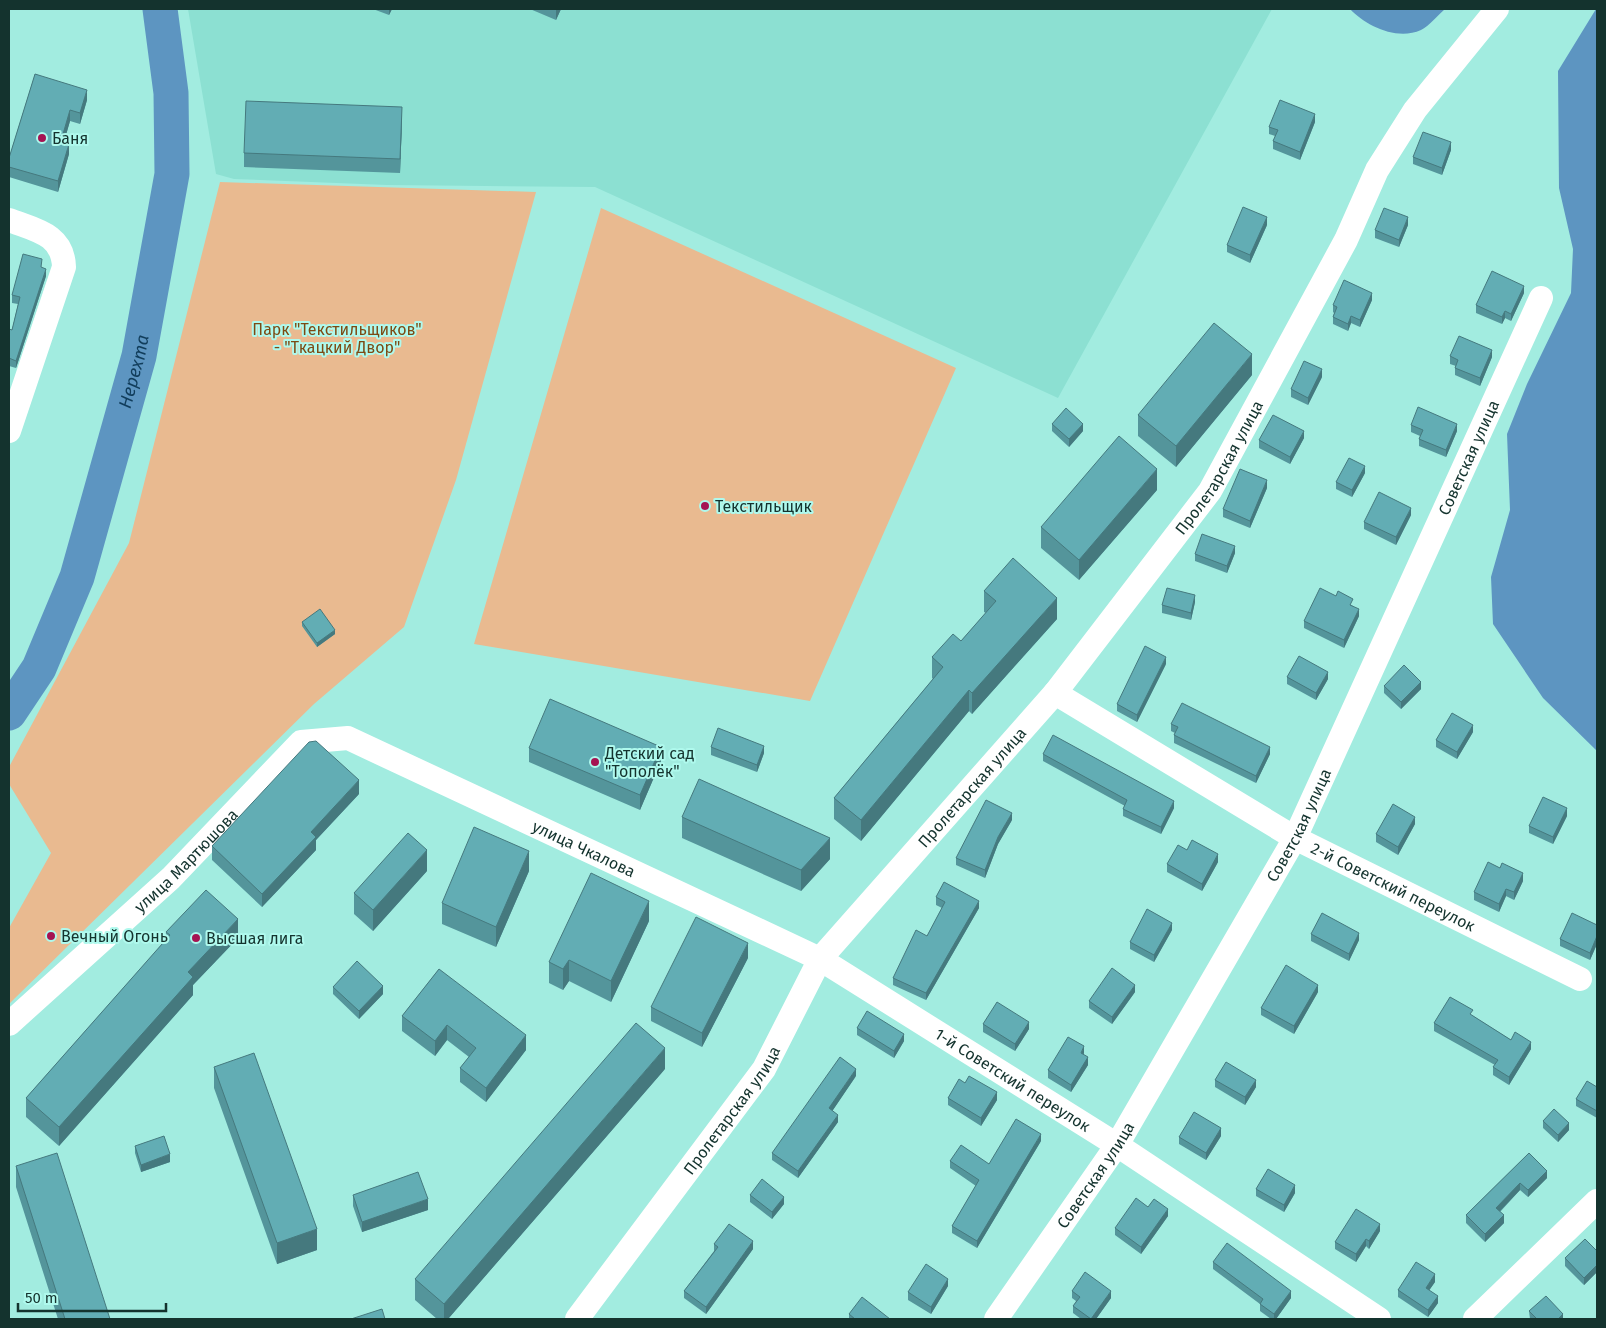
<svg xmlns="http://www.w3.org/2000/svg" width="1606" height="1328" font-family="'Fira Sans',sans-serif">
<rect width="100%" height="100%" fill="#a2ece0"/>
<path fill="#8ce0d2" d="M188 9H1272L1058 398 595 187 387 185 234 179 216 174Z"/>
<path fill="#e9ba90" d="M220 182 536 192 456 480 404 627 314 704 9 1004V928L51 853 9 784V767L129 543Z
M601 208 956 368 810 701 474 644Z"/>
<path fill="#5d95c1" d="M1350 9H1445C1438 15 1429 26 1421 30 1397 41 1366 26 1350 9Z
M1596 9H1597V751L1543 698 1493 624 1491 577 1510 510 1507 434 1527 384 1571 293 1573 249 1559 188 1558 71Z"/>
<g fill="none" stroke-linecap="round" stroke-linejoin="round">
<path stroke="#5d95c1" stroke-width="35" id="s1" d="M9 713 39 668 77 577 139 356 172 174 171 93 160 9"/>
<g stroke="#fff" stroke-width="24">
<path d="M9 220C35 230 63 234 64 267L9 431"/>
<path id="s2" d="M1055 693 1295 838 1580 979"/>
<path id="s3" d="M9 1024 171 878 301 742 348 738 820 959 1117 1145 1379 1319"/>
<path id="s4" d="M577 1319 764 1069 820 959 1055 693 1210 491 1346 240 1377 170 1415 110 1497 9"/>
<path id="s5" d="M996 1319 1117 1145 1295 838 1541 298"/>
<path d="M1475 1319 1597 1201"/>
</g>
</g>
<path fill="#54959b" d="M373 9H392L389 15Z
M530 9H561L556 20Z
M35 74 87 100 80 124 70 121 64 142 69 154 58 192 9 177V158Z
M402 121 400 173 244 167V153Z
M1315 122 1300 160 1273 149V141L1275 136 1269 134V127Z
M1451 150 1442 175 1413 164V157Z
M1267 225 1250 263 1227 252V245Z
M1408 225 1399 247 1375 238V230Z
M42 268 46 276 16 368 9 366V329L12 330 18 304 12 303V295Z
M1524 293 1511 321 1505 318 1502 324 1476 313V305Z
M1372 300 1360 327 1351 323 1348 331 1333 324V317L1334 313 1333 312V305Z
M1450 356 1492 357 1480 386 1455 375V368L1456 366 1450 364Z
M1252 375 1176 467 1138 436V415Z
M1322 377 1308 405 1291 397V389Z
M1052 424 1083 431 1069 447 1052 431Z
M1411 425 1457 431 1446 457 1419 446V439L1420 436 1411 432Z
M1304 438 1290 464 1259 448V440Z
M1365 473 1352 497 1336 489V482Z
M1267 488 1250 528 1223 517V509Z
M1157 490 1079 580 1041 548V527Z
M1411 515 1396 545 1364 529V522Z
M1235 553 1227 573 1195 561V554Z
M984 591 1057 619 972 714 969 711 861 841 834 819V798L933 679 932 678V657L961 641 986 613 984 612Z
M1336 596 1353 606 1359 616 1344 648 1304 628V621Z
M1195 602 1191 620 1162 613V605Z
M302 622 335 634 317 647 302 626Z
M1166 664 1137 722 1117 711V704Z
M1287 677 1328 679 1316 700 1287 684Z
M1384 686 1421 689 1401 709 1384 693Z
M1171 724 1270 754 1256 783 1174 743V735L1175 733 1171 731Z
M1473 732 1457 759 1436 747V740Z
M711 747 764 753 757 772 711 755Z
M529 748 661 761 640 810 529 762Z
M1043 754 1174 808 1161 834 1123 816V809L1125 806 1043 761Z
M359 794 316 840V850L262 907 212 860V846Z
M1567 816 1553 844 1529 833V826Z
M682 817 830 859 801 891 682 838Z
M1012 820 998 844 985 878 956 865V858Z
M1415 824 1398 855 1376 842V834Z
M1187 850 1218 862 1202 891 1167 872V864Z
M427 871 373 931 354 914V893Z
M529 871 496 947 442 924V903Z
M1523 881 1514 900 1506 896 1499 912 1474 900V892Z
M936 897 979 908 926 1000 893 985V978L927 936 942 908 936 905Z
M649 921 611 1002 569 981 563 990 549 983V962Z
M1597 925V944L1590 960 1560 946V939Z
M1172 930 1154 962 1130 949V942Z
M166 932 238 938 193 985V995L59 1146 26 1117V1098L166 940Z
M1311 934 1359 940 1349 961 1311 941Z
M748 958 702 1047 651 1021V1007Z
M439 969 526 1050 486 1102 460 1082V1068L469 1057 447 1040 435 1056 402 1031V1016Z
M333 987 383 994 359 1019 333 994Z
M1135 992 1112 1024 1089 1008V1001Z
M1318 992 1294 1034 1261 1015V1008Z
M1473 1016 1511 1040 1531 1049 1509 1085 1493 1075V1067L1495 1065 1434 1031V1023Z
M983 1024 1029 1029 1015 1051 983 1032Z
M857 1028 904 1041 894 1058 857 1035Z
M1084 1053V1055L1088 1065 1071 1092 1048 1078V1070Z
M214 1067 317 1250 277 1264 214 1088Z
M665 1069 448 1319H437L415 1300V1279Z
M856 1076 832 1111 838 1122 798 1178 772 1160V1153Z
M1215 1080 1256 1087 1245 1105 1215 1087Z
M965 1083 997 1100 981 1126 948 1105V1098Z
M1597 1087V1118L1576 1106V1099Z
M1543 1121 1569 1130 1558 1142 1543 1128Z
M1221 1136 1206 1160 1179 1144V1137Z
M1041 1141 977 1248 952 1233V1226L976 1186 950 1168V1161L989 1164Z
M135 1146 170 1162 141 1172 135 1153Z
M1529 1153 1547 1178 1528 1197 1520 1190 1500 1212 1504 1223 1485 1242 1466 1223V1215Z
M16 1166 110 1319H58L16 1187Z
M1256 1189 1295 1193 1284 1212 1256 1196Z
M353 1195 428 1210 362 1232 353 1206Z
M750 1195 784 1204 772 1219 750 1202Z
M1148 1207 1168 1216 1141 1254 1115 1235V1228Z
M1380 1231 1369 1249 1366 1246 1356 1262 1335 1249V1242Z
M714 1244 753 1249 706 1314 684 1298V1291L714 1251Z
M1597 1251V1272L1584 1285 1565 1266V1258Z
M1213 1262 1291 1298 1276 1319H1271L1260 1311V1304L1213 1269Z
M1435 1282 1429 1290 1438 1303 1428 1317 1398 1297V1290Z
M948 1286 931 1314 908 1300V1292Z
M1072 1291 1111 1298 1096 1319H1081L1073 1313V1306L1076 1301 1072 1298Z
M1529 1311 1563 1319H1530Z
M849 1314 890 1319H849Z"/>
<path fill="#45797e" d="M389 9H392L389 15Z
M556 9H561L556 20Z
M87 90V100L80 124V113Z
M402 107V121L400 173V159Z
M70 110V121L61 152V141Z
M1315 114V122L1300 160V152Z
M1451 142V150L1442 175V168Z
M69 144V154L58 192V181Z
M1267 217V225L1250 263V255Z
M1408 217V225L1399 247V240Z
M46 269V276L16 368V361Z
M1524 286V293L1511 321V314Z
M1372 293V300L1360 327V320Z
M1505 311V318L1502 324V317Z
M1351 316V323L1348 331V324Z
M1492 350V357L1480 386V378Z
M1252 354V375L1176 467V446Z
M1322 369V377L1308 405V398Z
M1083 424V431L1069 447V439Z
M1457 424V431L1446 457V450Z
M1304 431V438L1290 464V457Z
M1365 466V473L1352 497V490Z
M1157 469V490L1079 580V560Z
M1267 480V488L1250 528V521Z
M1411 508V515L1396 545V537Z
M1235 546V553L1227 573V566Z
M1195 595V602L1191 620V613Z
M1057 598V619L972 714V693Z
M1359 609V616L1344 648V640Z
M335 630V634L317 647V643Z
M1166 657V664L1137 722V715Z
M1328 672V679L1316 700V693Z
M1421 682V689L1401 709V702Z
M969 690V711L861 841V820Z
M1473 725V732L1457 759V752Z
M764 746V753L757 772V765Z
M661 747V761L640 810V795Z
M1270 747V754L1256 783V776Z
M359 780V794L316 840V850L262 907V894L311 832Z
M1174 801V808L1161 834V827Z
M1567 808V816L1553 844V837Z
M1012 813V820L998 844 985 878V870L998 837Z
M1415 817V824L1398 855V847Z
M830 838V859L801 891V870Z
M427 850V871L373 931V910Z
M529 851V871L496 947V927Z
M1218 854V862L1202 891V884Z
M1523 873V881L1514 900V892Z
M1506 889V896L1499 912V904Z
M649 901V921L611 1002V981Z
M979 901V908L926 1000V993Z
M238 919V938L193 985V995L59 1146V1127L188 972Z
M1172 923V930L1154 962V955Z
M1359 933V940L1349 961V954Z
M1597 936V944L1590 960V953Z
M748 943V958L702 1047V1033Z
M569 960V981L563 990V969Z
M1135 985V992L1112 1024V1017Z
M1318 985V992L1294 1034V1026Z
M383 986V994L359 1019V1011Z
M1029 1022V1029L1015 1051V1044Z
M447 1025V1040L435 1056V1041Z
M904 1034V1041L894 1058V1051Z
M526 1035V1050L486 1102V1088Z
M1531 1042V1049L1509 1085V1077Z
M1084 1046V1053L1081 1060V1053Z
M665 1048V1069L448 1319H444V1304Z
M1088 1057V1065L1071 1092V1085Z
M856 1069V1076L829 1116V1108Z
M1256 1080V1087L1245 1105V1097Z
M997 1092V1100L981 1126V1118Z
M838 1115V1122L798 1178V1171Z
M1569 1123V1130L1558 1142V1135Z
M1221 1128V1136L1206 1160V1153Z
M1041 1134V1141L977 1248V1241Z
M170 1154V1162L141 1172V1165Z
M1547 1171V1178L1528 1197V1190Z
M1520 1183V1190L1496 1215V1208Z
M1295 1185V1193L1284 1212V1205Z
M784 1197V1204L772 1219V1212Z
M428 1199V1210L362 1232V1222Z
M1168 1209V1216L1141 1254V1247Z
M1504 1215V1223L1485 1242V1234Z
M1380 1224V1231L1369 1249V1241Z
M317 1229V1250L277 1264V1243Z
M1366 1239V1246L1356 1262V1254Z
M753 1241V1249L706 1314V1307Z
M1597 1265V1272L1584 1285V1278Z
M1435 1274V1282L1426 1295V1288Z
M948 1279V1286L931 1314V1307Z
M1111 1291V1298L1096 1319H1091Z
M1291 1291V1298L1276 1319H1274V1314Z
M1438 1296V1303L1428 1317V1310Z
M1563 1314V1319H1558Z"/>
<path fill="#62adb4" stroke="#45797e" d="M35 74 87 90 80 113 70 110 61 141 69 144 58 181 9 167V158Z
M1280 100 1315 114 1300 152 1273 141 1278 130 1269 127Z
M246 101 402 107 400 159 244 153Z
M1423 132 1451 142 1442 168 1413 157Z
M1243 207 1267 217 1250 255 1227 245Z
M1384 208 1408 217 1399 240 1375 230Z
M23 254 42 259 41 267 46 269 16 361 9 358V329L12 330 20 297 12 295Z
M1492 271 1524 286 1511 314 1505 311 1502 317 1476 305Z
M1344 280 1372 293 1360 320 1351 316 1348 324 1333 317 1337 307 1333 305Z
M1214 323 1252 354 1176 446 1138 415Z
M1459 336 1492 350 1480 378 1455 368 1458 360 1450 356Z
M1304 361 1322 369 1308 398 1291 389Z
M1418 407 1457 424 1446 450 1419 439 1423 430 1411 425Z
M1066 408 1083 424 1069 439 1052 424Z
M1273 415 1304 431 1290 457 1259 440Z
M1119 436 1157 469 1079 560 1041 527Z
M1349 458 1365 466 1352 490 1336 482Z
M1240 469 1267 480 1250 521 1223 509Z
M1379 492 1411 508 1396 537 1364 522Z
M1202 534 1235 546 1227 566 1195 554Z
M1013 558 1057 598 972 693 969 690 861 820 834 798 943 667 932 657 953 634 961 641 996 601 984 591Z
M1167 588 1195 595 1191 613 1162 605Z
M1320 588 1336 596 1338 591 1353 599 1350 605 1359 609 1344 640 1304 621Z
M320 609 335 630 317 643 302 622Z
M1145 646 1166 657 1137 715 1117 704Z
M1299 656 1328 672 1316 693 1287 677Z
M1404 665 1421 682 1401 702 1384 686Z
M550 699 661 747 640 795 529 748Z
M1182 703 1270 747 1256 776 1174 735 1178 727 1171 724Z
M1452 713 1473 725 1457 752 1436 740Z
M718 728 764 746 757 765 711 747Z
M1053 735 1174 801 1161 827 1123 809 1127 800 1043 754Z
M316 741 359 780 311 832 316 837 262 894 212 846 309 742Z
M699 779 830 838 801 870 682 817Z
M1543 797 1567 808 1553 837 1529 826Z
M986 800 1012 813 998 837 985 870 956 858Z
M1393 804 1415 817 1398 847 1376 834Z
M474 827 529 851 496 927 442 903Z
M408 833 427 850 373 910 354 893Z
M1192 840 1218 854 1202 884 1167 864 1178 845 1187 850Z
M1488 862 1500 868 1502 863 1523 873 1514 892 1506 889 1499 904 1474 892Z
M591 873 649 901 611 981 569 960 563 969 549 962Z
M944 882 979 901 926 993 893 978 916 930 927 936 945 902 936 897Z
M206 890 238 919 188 972 193 977 59 1127 26 1098 170 935 166 932Z
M1147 909 1172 923 1154 955 1130 942Z
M1322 913 1359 933 1349 954 1311 934Z
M1572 913 1597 925V936L1590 953 1560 939Z
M696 917 748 943 702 1033 651 1007Z
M357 961 383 986 359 1011 333 987Z
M1286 965 1318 985 1294 1026 1261 1008Z
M1112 968 1135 985 1112 1017 1089 1001Z
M439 969 526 1035 486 1088 460 1068 476 1048 447 1025 435 1041 402 1016Z
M1450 997 1473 1010 1470 1014 1511 1040 1515 1032 1531 1042 1509 1077 1493 1067 1498 1060 1434 1023Z
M997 1002 1029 1022 1015 1044 983 1024Z
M867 1011 904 1034 894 1051 857 1028Z
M636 1023 665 1048 444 1304 415 1279Z
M1068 1037 1084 1046 1081 1053 1088 1057 1071 1085 1048 1070Z
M254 1053 317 1229 277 1243 214 1067Z
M840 1057 856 1069 829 1108 838 1115 798 1171 772 1153Z
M1226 1062 1256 1080 1245 1097 1215 1080Z
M969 1076 997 1092 981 1118 948 1098 959 1079 965 1083Z
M1587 1081 1597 1087V1111L1576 1099Z
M1554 1109 1569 1123 1558 1135 1543 1121Z
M1194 1112 1221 1128 1206 1153 1179 1137Z
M1016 1119 1041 1134 977 1241 952 1226 979 1180 950 1161 961 1145 989 1164Z
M164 1136 170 1154 141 1165 135 1146Z
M57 1153 110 1319H65L16 1166Z
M1529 1153 1547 1171 1528 1190 1520 1183 1496 1208 1504 1215 1485 1234 1466 1215Z
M1268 1169 1295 1185 1284 1205 1256 1189Z
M418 1172 428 1199 362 1222 353 1195Z
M762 1179 784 1197 772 1212 750 1195Z
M1136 1198 1148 1207 1154 1199 1168 1209 1141 1247 1115 1228Z
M1356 1209 1380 1224 1369 1241 1366 1239 1356 1254 1335 1242Z
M729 1224 753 1241 706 1307 684 1291 718 1247 714 1244Z
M1585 1239 1597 1251V1265L1584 1278 1565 1258Z
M1227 1243 1291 1291 1274 1314 1260 1304 1263 1299 1213 1262Z
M1416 1262 1435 1274 1426 1288 1438 1296 1428 1310 1398 1290Z
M926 1264 948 1279 931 1307 908 1292Z
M1085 1272 1111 1291 1091 1319 1073 1306 1080 1297 1072 1291Z
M1546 1296 1563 1314 1558 1319H1537L1529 1311Z
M862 1297 890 1319H855L849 1314Z
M382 1309 385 1319H351Z"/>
<g fill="#a51352" stroke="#aff9ed" stroke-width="2">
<circle cx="42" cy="138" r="5"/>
<circle cx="705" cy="506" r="5"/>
<circle cx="595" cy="762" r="5"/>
<circle cx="51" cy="936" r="5"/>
<circle cx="196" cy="938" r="5"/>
</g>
<g text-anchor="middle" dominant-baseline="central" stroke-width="4" stroke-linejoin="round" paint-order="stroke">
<g font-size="16" fill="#14332e" stroke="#aff9ed" text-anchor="start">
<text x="52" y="138">Баня</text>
<text x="715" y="506">Текстильщик</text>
<text x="605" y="753">Детский сад<tspan x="605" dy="18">"Тополёк"</tspan></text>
<text x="61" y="936">Вечный Огонь</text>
<text x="206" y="938">Высшая лига</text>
</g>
<g font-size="16" fill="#7c4a13" stroke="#aff9ed">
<text x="337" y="329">Парк "Текстильщиков"<tspan x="337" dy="18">- "Ткацкий Двор"</tspan></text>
</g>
<g font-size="16" fill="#14332e" stroke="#aff9ed">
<text stroke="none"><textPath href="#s5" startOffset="985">Советская улица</textPath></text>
<text stroke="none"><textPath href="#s4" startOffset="1070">Пролетарская улица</textPath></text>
<text stroke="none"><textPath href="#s4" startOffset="665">Пролетарская улица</textPath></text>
<text stroke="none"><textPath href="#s5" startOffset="580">Советская улица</textPath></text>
<text stroke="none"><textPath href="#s3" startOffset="714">улица Чкалова</textPath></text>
<text stroke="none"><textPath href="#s3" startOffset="241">улица Мартюшова</textPath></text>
<text stroke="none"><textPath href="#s2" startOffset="390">2-й Советский переулок</textPath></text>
<text stroke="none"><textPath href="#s3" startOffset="1202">1-й Советский переулок</textPath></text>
<text stroke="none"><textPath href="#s4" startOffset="260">Пролетарская улица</textPath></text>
<text stroke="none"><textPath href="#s5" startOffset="175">Советская улица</textPath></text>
</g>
<g font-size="18" font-style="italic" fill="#113d5b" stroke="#aff9ed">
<text stroke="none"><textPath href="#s1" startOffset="366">Нерехта</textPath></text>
</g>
</g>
<rect width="1606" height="1328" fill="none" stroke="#14332e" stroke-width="20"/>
<path d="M18 1303v8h148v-8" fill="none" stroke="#14332e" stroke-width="2.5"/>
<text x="25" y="1303" font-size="15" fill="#14332e" stroke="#aff9ed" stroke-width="4" paint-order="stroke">50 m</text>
</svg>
